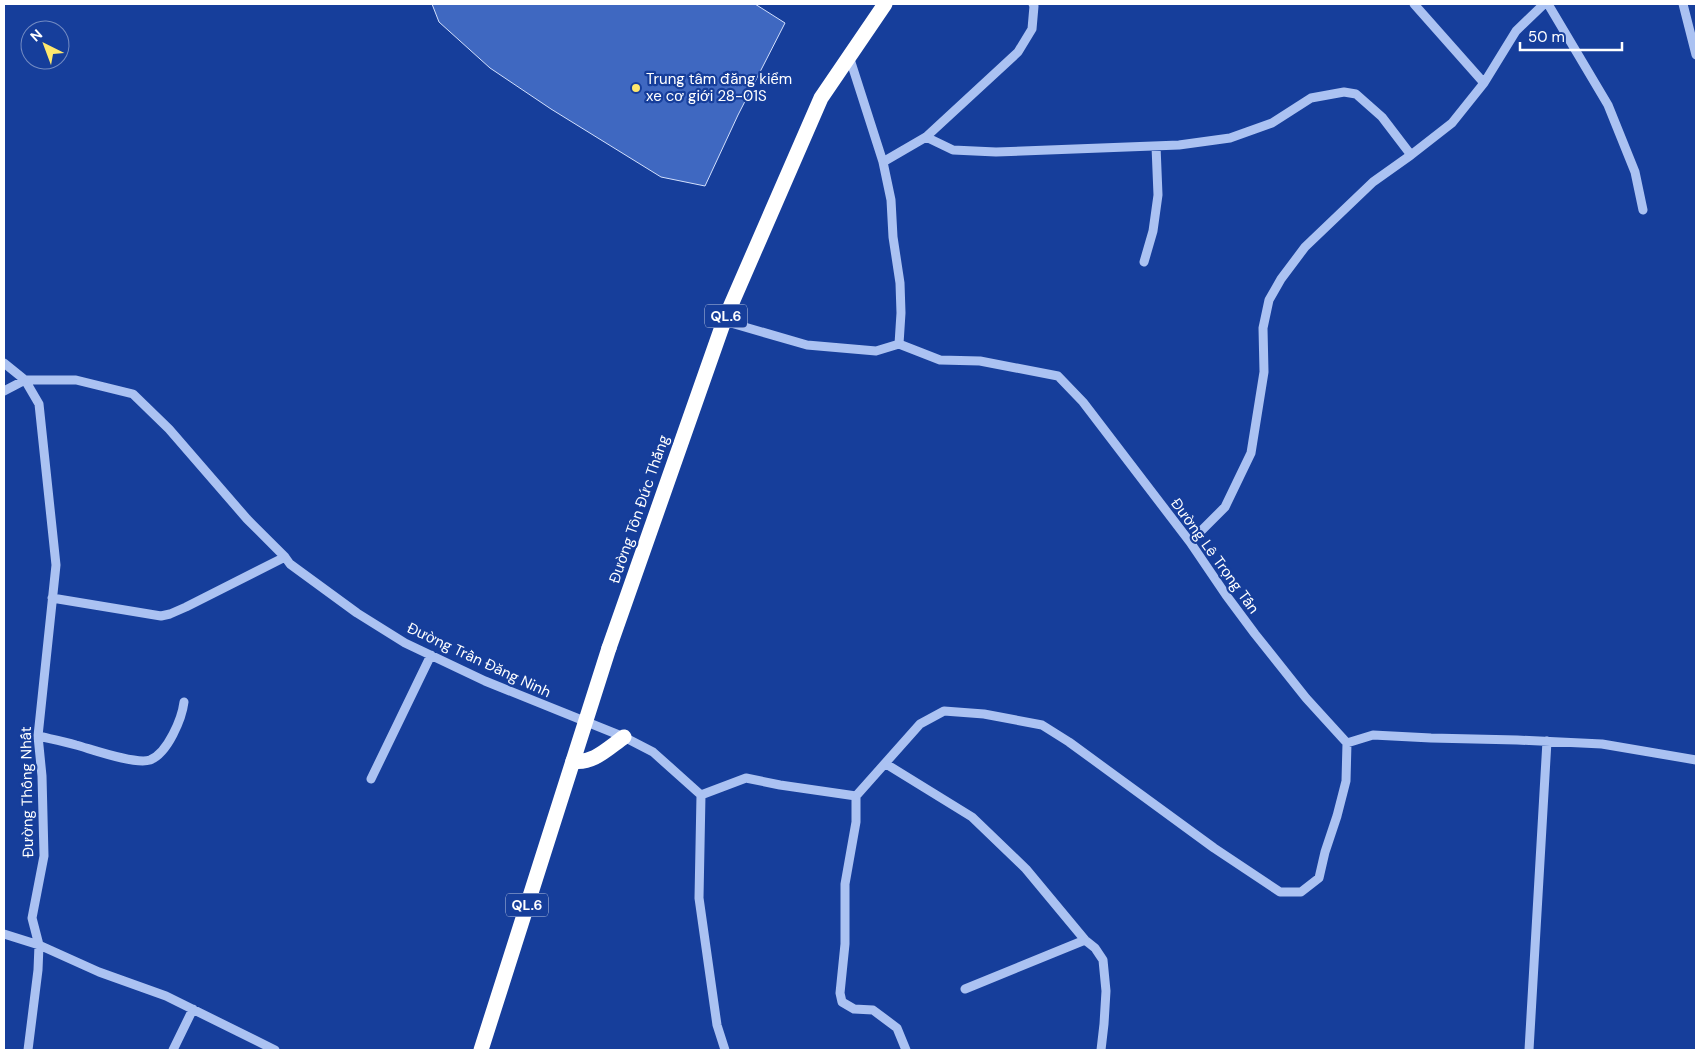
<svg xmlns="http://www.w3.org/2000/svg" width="1700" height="1054" font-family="'DM Sans',sans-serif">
<rect width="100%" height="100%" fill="#163e9b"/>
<path fill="#3f68c1" stroke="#d3e0fd" d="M432 4H755L785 23 738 115 705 186 661 177 551 109 490 68 439 22Z"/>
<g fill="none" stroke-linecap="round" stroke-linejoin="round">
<path stroke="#abc2f2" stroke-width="9" d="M1414 4 1484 83
M1548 4 1608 105 1635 172 1643 210
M1683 4 1696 55
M849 56 883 162 891 200 893 237 900 283 901 313 899 344
M926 137 953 150 996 152 1179 145 1230 138 1272 123 1311 98 1344 92 1356 94 1382 117 1411 155
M883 162 926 137 1018 52 1032 29 1034 6 1033 4
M1144 262 1153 231 1158 195 1156 146
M724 321 807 345 876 351 899 344 940 360 980 361 1058 376 1083 402 1190 542 1226 595 1255 634 1306 698 1347 743 1373 735 1431 738 1517 740 1602 744 1696 760
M4 363 25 380 39 404 56 565 38 736 42 776 44 856 32 918 39 945 99 972 166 996 275 1050
M4 391 25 380H76L133 394 169 429 247 519 285 557 290 564 357 613 405 643 485 681 624 737 653 752 701 795 699 898 717 1025 725 1050
M1190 542 1225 507 1251 453 1264 372 1263 328 1269 300 1281 279 1305 247 1373 182 1411 155 1452 123 1484 83 1516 31 1544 4
M52 598 161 616 170 614 186 607 285 557
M38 736C51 739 63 741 76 745 91 749 135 765 150 760 168 753 182 718 184 702
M886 764 972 817 1026 869 1085 940 1095 948 1103 960 1106 991 1104 1024 1101 1050
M371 779 431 655
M701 795 746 778 780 785 856 796 920 724 944 711 984 714 1042 725 1069 742 1214 848 1280 892H1301L1319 878 1325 852 1337 816 1346 781 1347 743
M856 796V822L845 884V944L840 993 842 1002 854 1009 873 1010 897 1028 906 1050
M4 934 39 945 38 970 28 1050
M965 989 1085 940
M173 1050 193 1009
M1529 1050 1547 741"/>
<path stroke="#fff" stroke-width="15" d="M609 648 724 321 821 98 885 4
M481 1050 573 761C593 764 607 749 624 737"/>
<path stroke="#fff" stroke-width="15" d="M573 761 609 648"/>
</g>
<circle fill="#ffe86d" stroke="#163e9b" stroke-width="2" cx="636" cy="88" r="5"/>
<g text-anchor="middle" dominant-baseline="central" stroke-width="4.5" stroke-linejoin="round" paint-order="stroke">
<g fill="#163e9b" stroke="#b9c5e1" stroke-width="1">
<rect x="705" y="304.5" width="42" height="23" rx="4"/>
<rect x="506" y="893.5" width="42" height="23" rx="4"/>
</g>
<g font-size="14" font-weight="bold" fill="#fff">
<text x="726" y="316">QL.6</text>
<text x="527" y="905">QL.6</text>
</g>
<g font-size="15" fill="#fff" stroke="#163e9b" text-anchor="start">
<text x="646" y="79">Trung tâm đăng kiểm<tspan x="646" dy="17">xe cơ giới 28-01S</tspan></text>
</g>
<g font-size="15" fill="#fff" stroke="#163e9b">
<text transform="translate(639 509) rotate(-71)">Đường Tôn Đức Thắng</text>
<text transform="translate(1215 556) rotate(54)">Đường Lê Trọng Tấn</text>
<text transform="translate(479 660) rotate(25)">Đường Trần Đăng Ninh</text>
<text transform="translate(27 792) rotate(-91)">Đường Thống Nhất</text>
</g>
</g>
<rect width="1700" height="1054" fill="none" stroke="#ffffff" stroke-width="10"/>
<g transform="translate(45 45) rotate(318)"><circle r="24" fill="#163e9b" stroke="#738bc3"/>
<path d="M0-4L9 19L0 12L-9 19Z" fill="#ffe86d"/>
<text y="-8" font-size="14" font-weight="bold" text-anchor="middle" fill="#ffffff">N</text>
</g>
<path d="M1520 42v8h102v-8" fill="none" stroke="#ffffff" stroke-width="2.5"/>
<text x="1528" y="42" font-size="15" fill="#ffffff" stroke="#163e9b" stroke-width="4" paint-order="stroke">50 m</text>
</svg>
